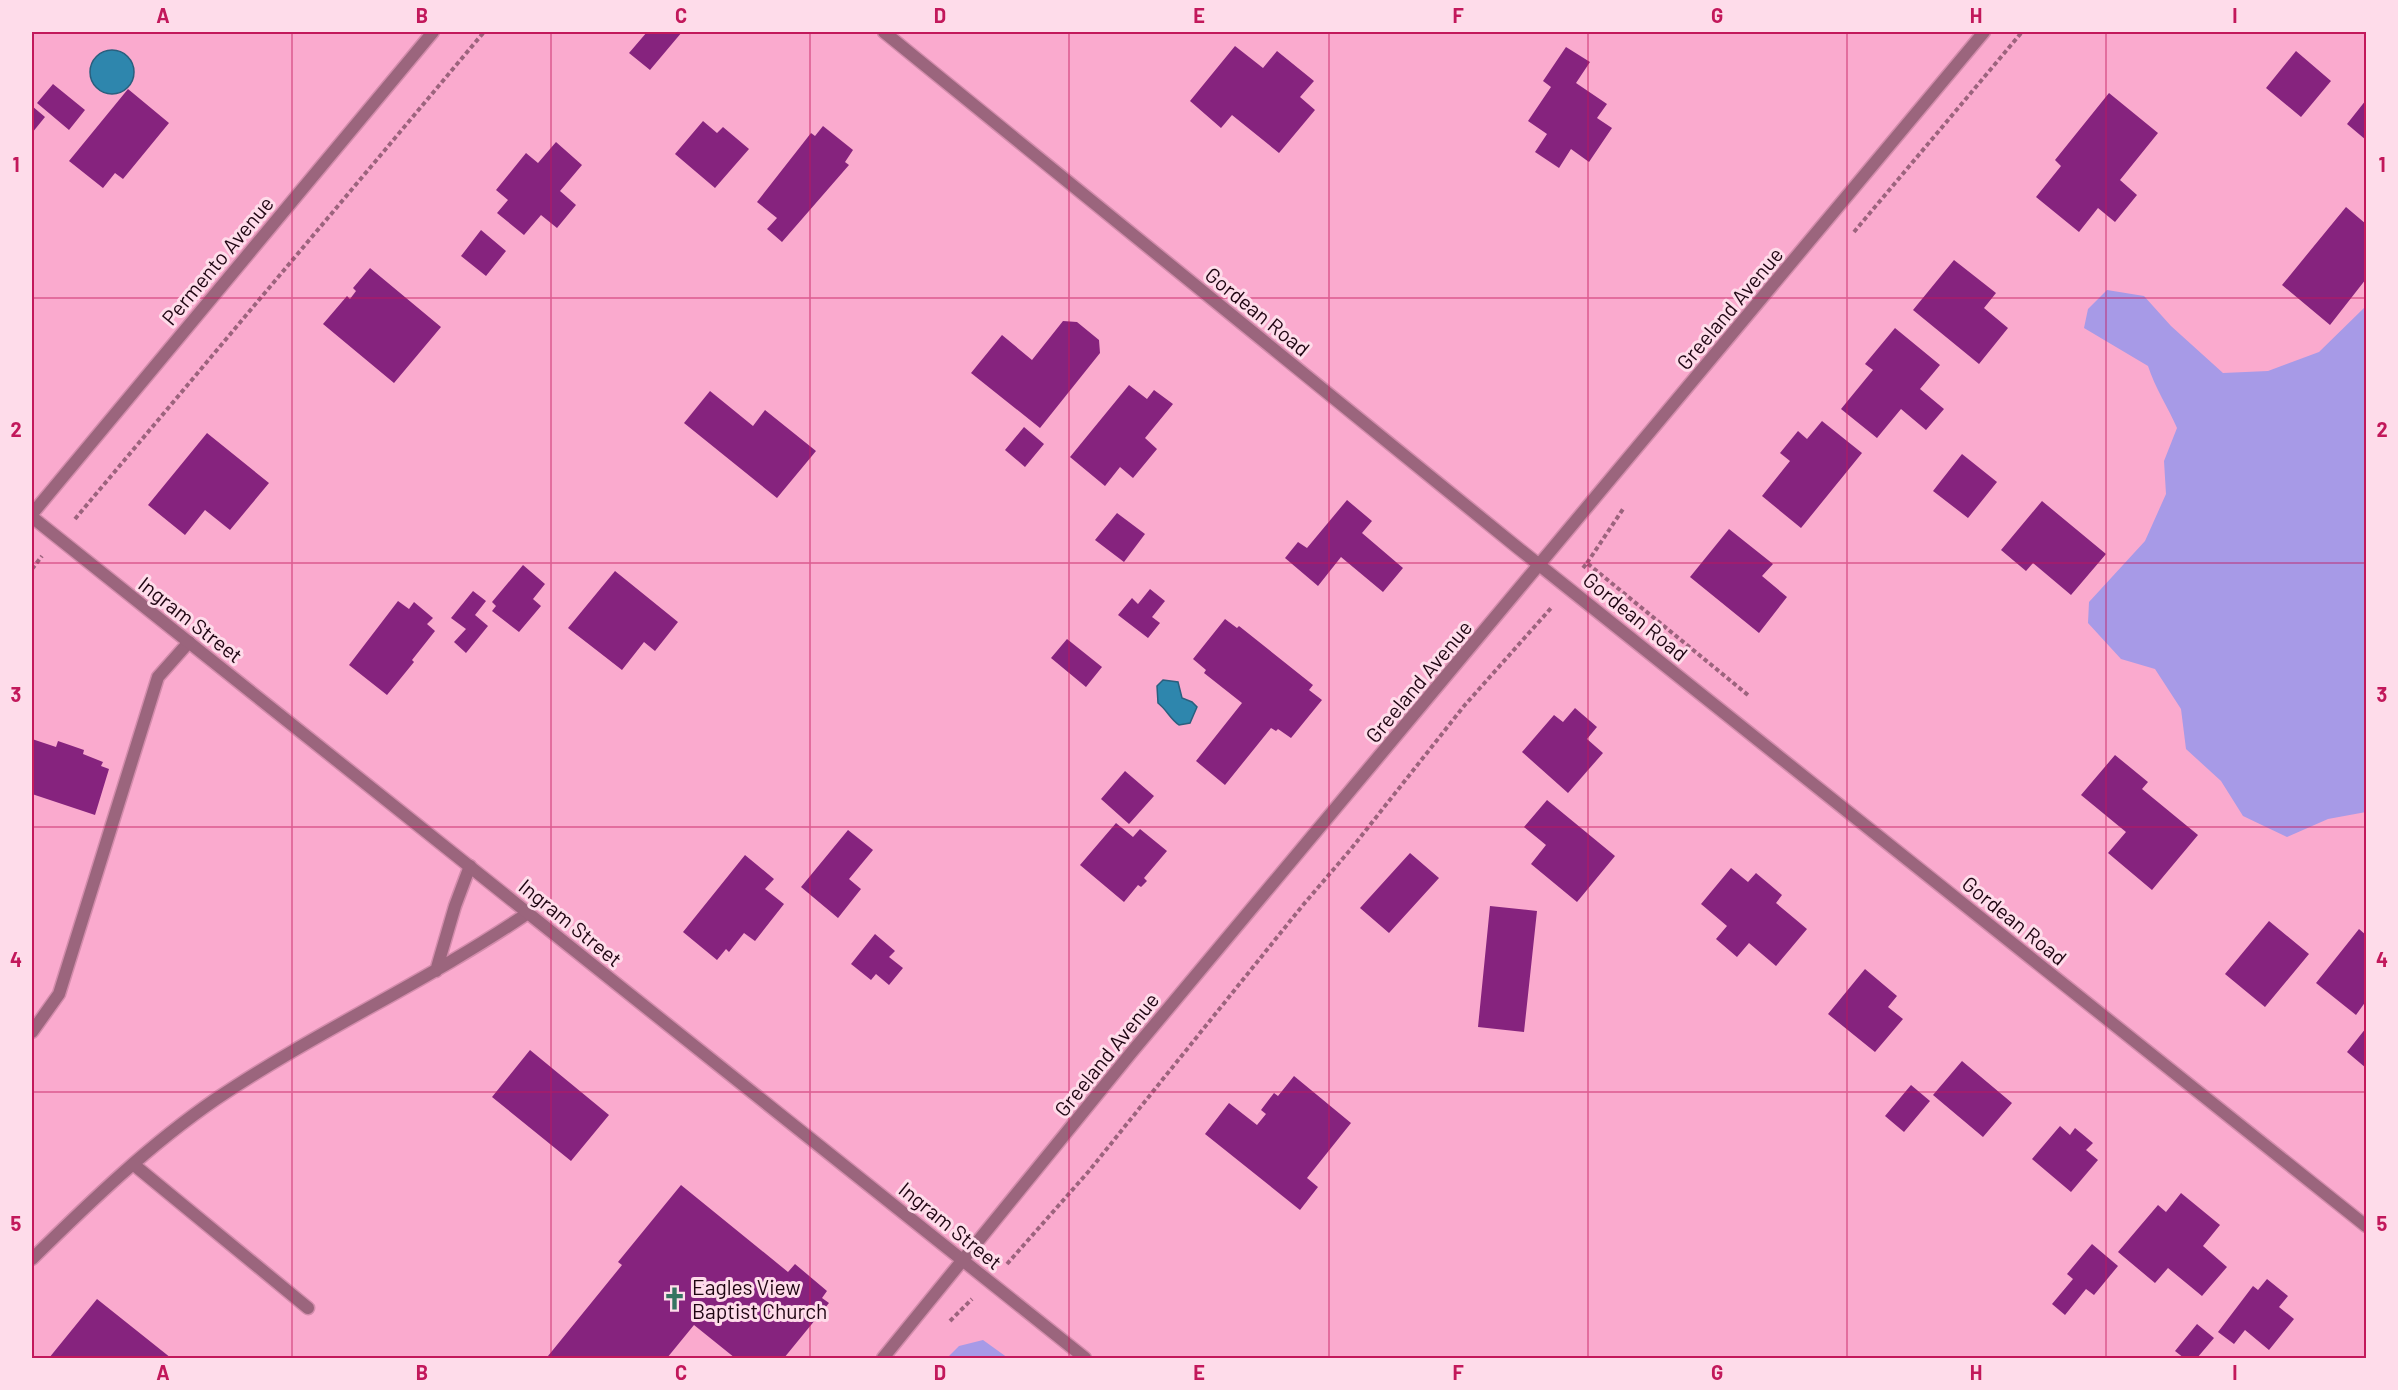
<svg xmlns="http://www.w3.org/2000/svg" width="2398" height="1390" font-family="Barlow,sans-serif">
<rect width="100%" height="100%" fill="#faaace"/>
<path fill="#a79ae7" d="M2107 290 2144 296 2171 326 2223 373 2268 371 2319 352 2366 306V812L2328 819 2287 837 2243 816 2221 781 2186 749 2181 709 2155 669 2121 659 2088 623 2089 602 2145 541 2166 494 2164 461 2177 428C2168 407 2155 388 2148 366L2084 328 2088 309Z
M983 1340 1008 1358H947L959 1346Z"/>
<path fill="#2e86ad" stroke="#2a5f7e" stroke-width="1.5" d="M90 72a22 22 0 1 1 44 0a22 22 0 1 1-44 0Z
M1163 680 1178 682 1182 698 1192 702 1197 707 1190 723 1179 725C1170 719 1167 710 1158 703L1157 686Z"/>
<path fill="#86237e" d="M647 32H682L650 70 629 53Z
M1235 46 1263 68 1277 51 1314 81 1300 97 1315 110 1279 153 1232 115 1221 128 1190 101Z
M1566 47 1590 62 1576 83 1607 104 1597 118 1612 128 1589 162 1571 149 1559 168 1535 152 1547 134 1528 121 1551 87 1543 81Z
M2296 51 2331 81 2301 117 2266 88Z
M53 84 85 110 69 130 37 103Z
M128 89 169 123 123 179 115 173 103 188 69 161Z
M2109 93 2158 133 2120 180 2137 195 2115 222 2098 208 2079 232 2036 197 2061 166 2055 160Z
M2366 100V140L2347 124Z
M32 106 45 117 32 133Z
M703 121 717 133 723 127 749 149 715 188 675 154Z
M823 126 853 150 845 162 849 165 782 242 767 229 777 218 757 202 811 133 815 136Z
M556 142 582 165 560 191 576 205 557 228 541 215 524 235 497 213 508 200 496 190 526 153 538 163Z
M2346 207 2366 224V279L2330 325 2282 285Z
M481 230 506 251 486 276 461 256Z
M1954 260 1996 293 1984 308 2008 328 1979 364 1913 310Z
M370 268 441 327 394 383 323 324 347 296 350 299 356 291 353 288Z
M1063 321 1077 322 1099 340 1100 353 1040 428 971 373 1002 335 1032 360Z
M1895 328 1940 365 1920 389 1944 409 1926 430 1901 409 1877 438 1841 409 1873 370 1865 364Z
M1129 385 1147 399 1154 390 1173 404 1145 438 1157 449 1133 478 1120 467 1105 486 1070 457Z
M710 391 753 426 765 410 816 451 777 498 684 423Z
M1822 421 1862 453 1801 528 1762 496 1790 461 1780 453 1798 431 1807 439Z
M1024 427 1044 444 1025 467 1005 450Z
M207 433 269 483 230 530 205 510 185 535 148 505Z
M1962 454 1997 482 1968 518 1933 491Z
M1347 500 1372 521 1362 533 1403 568 1383 592 1341 557 1318 586 1285 558 1298 542 1307 548Z
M2042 501 2106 554 2071 595 2033 563 2026 571 2001 550Z
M1117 513 1145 534 1124 562 1095 540Z
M1729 529 1773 564 1762 576 1787 597 1759 633 1690 577Z
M523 565 545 584 533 599 541 606 519 632 492 611 496 606 492 602Z
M615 571 678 622 655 651 644 642 622 670 568 628Z
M1150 589 1165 601 1152 617 1160 623 1148 638 1118 615 1132 598 1138 604Z
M473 591 486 601 475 615 488 626 466 653 454 642 466 629 451 618Z
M398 601 409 609 414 602 433 618 427 624 435 631 412 660 414 662 387 695 349 665Z
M1225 619 1237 628 1239 626 1313 685 1309 690 1322 700 1291 738 1278 729 1276 731 1271 728 1225 785 1196 761 1242 703 1204 673 1206 670 1193 659Z
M1067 639 1102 667 1086 687 1051 658Z
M1575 708 1597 727 1587 739 1603 753 1568 793 1522 752 1554 715 1563 722Z
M32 739 56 747 58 741 84 750 83 754 103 762 101 766 109 769 95 815 32 794Z
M2115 755 2148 782 2142 789 2198 835 2152 890 2108 853 2126 832 2081 795Z
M1125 771 1154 796 1129 824 1101 799Z
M1547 800 1615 856 1577 902 1531 864 1546 845 1524 827Z
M1116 823 1133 837 1140 829 1167 851 1144 878 1147 881 1141 887 1138 885 1124 902 1080 865Z
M848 830 873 850 849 879 861 889 838 918 801 887Z
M1410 853 1439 878 1389 933 1360 908Z
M745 855 774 879 765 889 784 904 755 941 744 933 729 952 726 949 717 960 683 932Z
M1731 868 1748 882 1756 873 1782 895 1776 903 1807 929 1776 966 1749 943 1737 957 1716 939 1727 926 1701 904Z
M1490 906 1537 911 1524 1032 1478 1027Z
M2269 921 2309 954 2265 1007 2225 974Z
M2359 929 2366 935V1001L2356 1015 2316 983Z
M875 934 895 951 889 957 903 968 889 985 876 974 871 980 851 964Z
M1865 969 1897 996 1888 1007 1903 1019 1875 1052 1828 1014Z
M2366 1028V1068L2347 1052Z
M530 1050 609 1115 571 1161 492 1097Z
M1962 1061 2012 1103 1983 1137 1933 1095Z
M1294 1076 1351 1123 1307 1178 1318 1187 1300 1210 1205 1134 1229 1103 1257 1125 1266 1114 1261 1110 1274 1093 1278 1096Z
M1911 1085 1930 1101 1904 1132 1885 1116Z
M2060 1126 2070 1135 2075 1128 2093 1143 2086 1150 2098 1160 2071 1192 2032 1159Z
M681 1185 788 1272 795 1264 827 1291 822 1298 829 1303 784 1358H735L694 1325 667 1358H551L548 1356 622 1265 618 1262Z
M2181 1193 2220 1225 2203 1246 2227 1267 2202 1296 2168 1268 2155 1283 2118 1252 2158 1205 2166 1212Z
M2092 1244 2118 1266 2094 1295 2086 1289 2065 1315 2052 1304 2073 1279 2067 1274Z
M2267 1279 2288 1296 2279 1307 2294 1319 2269 1350 2245 1330 2234 1344 2218 1332 2253 1286 2258 1290Z
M97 1299 171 1358H49Z
M2197 1324 2214 1338 2197 1358H2184L2175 1351Z"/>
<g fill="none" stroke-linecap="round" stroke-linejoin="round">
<defs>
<path id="lane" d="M436 971 455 906 470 866
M32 1032 59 994 158 677 189 642
M133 1164 308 1308
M32 1259C90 1202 149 1145 216 1099 317 1031 428 981 528 913"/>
<path id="street" d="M884 32 1518 548 2366 1226
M32 514 433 32
M32 517 1085 1358
M883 1358 1131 1053 1984 32"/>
</defs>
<use href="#lane" stroke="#d38cac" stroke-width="15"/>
<use href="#street" stroke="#d38cac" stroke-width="15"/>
<path stroke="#9c637d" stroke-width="4" stroke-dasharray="4.5 3" stroke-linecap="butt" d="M1854 232 2022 32
M75 519 484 32
M1587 563 1623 509
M1583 568 1587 563 1748 695
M32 569 42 556
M1007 1264 1089 1171 1303 905 1351 849 1464 706 1552 607
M950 1321 972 1299"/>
<use href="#lane" stroke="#9b657d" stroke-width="12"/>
<use href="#street" stroke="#9b657d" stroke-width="12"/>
</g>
<path fill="none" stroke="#c2185b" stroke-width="1.5" stroke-opacity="0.55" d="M292 32V1358M551 32V1358M810 32V1358M1069 32V1358M1329 32V1358M1588 32V1358M1847 32V1358M2106 32V1358M32 298H2366M32 563H2366M32 827H2366M32 1092H2366"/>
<defs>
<symbol id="church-bare" viewBox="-9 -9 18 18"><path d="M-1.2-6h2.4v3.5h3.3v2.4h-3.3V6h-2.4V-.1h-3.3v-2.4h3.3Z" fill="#357461" stroke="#fedcea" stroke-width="2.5" paint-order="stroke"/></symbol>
</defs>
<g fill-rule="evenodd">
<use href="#church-bare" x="658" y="1282" width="33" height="33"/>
</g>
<g text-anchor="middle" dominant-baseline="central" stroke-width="6" stroke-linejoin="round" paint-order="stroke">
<g font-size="21" fill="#1f0512" stroke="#fedcea">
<text transform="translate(217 260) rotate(-50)">Permento Avenue</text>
<text transform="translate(1729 308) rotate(-50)">Greeland Avenue</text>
<text transform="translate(1258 311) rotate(39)">Gordean Road</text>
<text transform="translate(1636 616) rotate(39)">Gordean Road</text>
<text transform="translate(191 619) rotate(38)">Ingram Street</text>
<text transform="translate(1418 681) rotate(-50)">Greeland Avenue</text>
<text transform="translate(2015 920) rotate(39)">Gordean Road</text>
<text transform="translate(571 922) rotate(39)">Ingram Street</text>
<text transform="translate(1106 1054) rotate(-51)">Greeland Avenue</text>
<text transform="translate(951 1225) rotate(39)">Ingram Street</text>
</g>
<g font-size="21" fill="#1f0512" stroke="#fedcea" text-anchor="start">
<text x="692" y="1286">Eagles View<tspan x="692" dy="24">Baptist Church</tspan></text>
</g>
</g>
<rect width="2398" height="1390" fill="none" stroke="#fedcea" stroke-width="66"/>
<rect x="33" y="33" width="2332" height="1324" fill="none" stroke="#c2185b" stroke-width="2"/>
<g font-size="20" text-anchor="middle" font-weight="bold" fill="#c2185b">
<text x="163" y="23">A</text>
<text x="422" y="23">B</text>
<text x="681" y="23">C</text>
<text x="940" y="23">D</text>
<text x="1199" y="23">E</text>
<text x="1458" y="23">F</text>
<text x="1717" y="23">G</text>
<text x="1976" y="23">H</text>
<text x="2235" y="23">I</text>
<text x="16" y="172">1</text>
<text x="2382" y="172">1</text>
<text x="16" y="437">2</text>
<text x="2382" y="437">2</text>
<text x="16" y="702">3</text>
<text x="2382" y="702">3</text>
<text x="16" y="967">4</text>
<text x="2382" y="967">4</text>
<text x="16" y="1231">5</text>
<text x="2382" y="1231">5</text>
<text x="163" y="1380">A</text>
<text x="422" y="1380">B</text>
<text x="681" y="1380">C</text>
<text x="940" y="1380">D</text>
<text x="1199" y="1380">E</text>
<text x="1458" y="1380">F</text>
<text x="1717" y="1380">G</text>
<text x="1976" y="1380">H</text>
<text x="2235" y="1380">I</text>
</g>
</svg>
